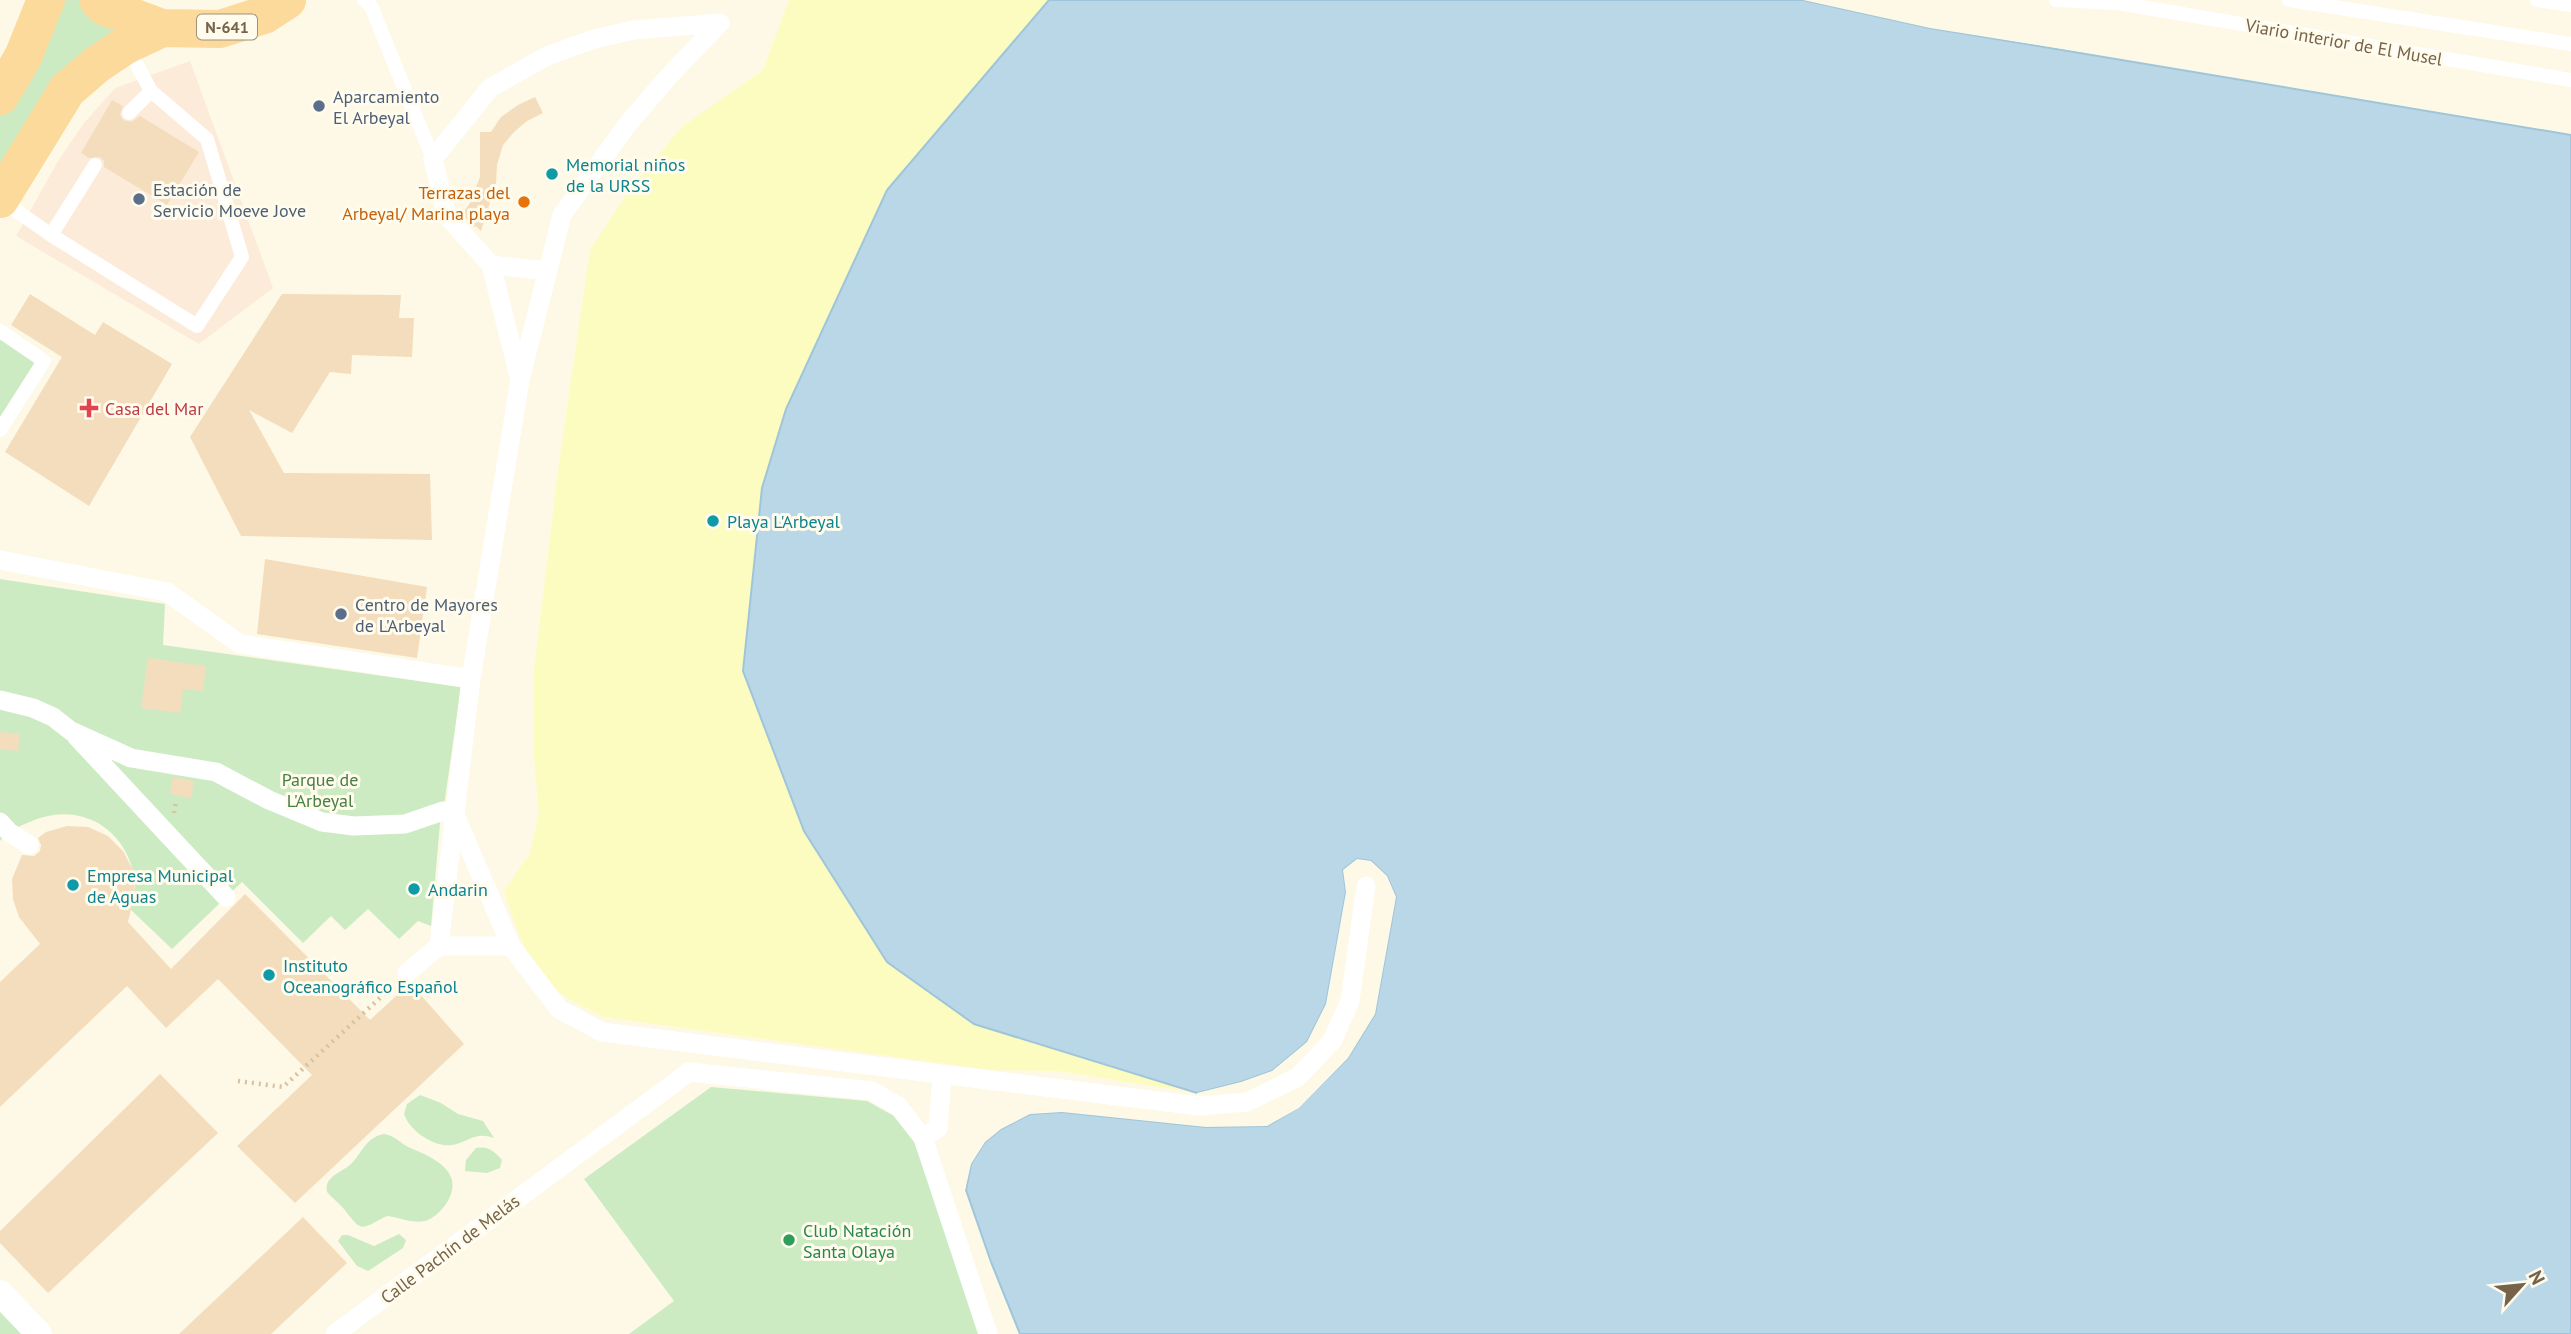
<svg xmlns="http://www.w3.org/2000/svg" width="2571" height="1334" font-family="'PT Sans',sans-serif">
<rect width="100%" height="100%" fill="#fdf9e6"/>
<path fill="#fdebd9" d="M190 61 273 288 199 344 16 236 58 161 84 123 115 88Z"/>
<path fill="#ccebc3" d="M46 0H98L126 45 0 199V96Z
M0 331 44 361 0 430Z
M0 579 165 604 163 645 461 687 445 799 441 812 431 926 418 921 399 939 368 909 345 930 331 916 303 943 242 882 172 949 130 909C132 901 136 891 135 882 129 832 85 802 37 819 24 824 9 830 0 841Z
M711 1087 867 1101 894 1116 914 1141 980 1334H629L674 1301 584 1179Z
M420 1095 441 1103 458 1114 483 1121 494 1138C474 1131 470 1142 452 1145 434 1148 409 1130 404 1114L407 1104Z
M384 1134C397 1136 401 1145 413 1149 436 1159 466 1173 446 1204 441 1211 433 1219 425 1221 412 1224 399 1217 387 1216 359 1230 363 1233 344 1209 339 1203 332 1198 327 1192 324 1176 341 1173 351 1164 362 1153 366 1137 384 1134Z
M476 1148C488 1146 494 1151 502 1160L500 1168 487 1173 465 1171 466 1160Z
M399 1234 406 1240 403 1248 368 1271 357 1266 338 1241 342 1235H348L374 1246Z
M0 1293 39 1334H0Z"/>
<path fill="#fdfcc0" d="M789 0H1183L1131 1062 1197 1093 1058 1071 991 1070 603 1017C589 1009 571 1002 559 992 529 967 515 927 504 891L530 853 539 813 533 745 534 670 558 470 590 250 631 188 682 127 763 70Z"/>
<path fill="#b9d7e7" stroke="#9fc5da" stroke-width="2" d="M1049 0H1803L1930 28 2571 135V1334H1020L991 1262 966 1190 971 1164 985 1142 1001 1129 1030 1114 1062 1112 1206 1127 1267 1126 1298 1108 1348 1058 1375 1014 1396 897 1387 876 1371 861 1357 859 1343 870 1346 892 1326 1004 1307 1042 1272 1071 1241 1082 1197 1093 974 1024 887 962 804 831 743 671 762 488 786 409 887 190Z"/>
<path fill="#fdf9e6" d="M1803 0H1819L1931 24 2418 105 1930 28Z
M1357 859 1371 861 1387 876 1396 897 1375 1014 1348 1058 1299 1108 1267 1126 1206 1127 1062 1112 1030 1114 1001 1129 985 1142 971 1164 964 1195 967 1163 982 1140 1000 1126 1029 1111 1062 1108 1206 1124 1266 1122 1296 1105 1345 1056 1371 1013 1393 898 1384 878 1370 864 1358 863 1347 871 1350 892 1329 1005 1310 1045 1273 1074 1242 1086 1197 1096V1093L1241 1082 1272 1071 1307 1042 1326 1004 1346 892 1343 870Z"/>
<path fill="#f3ddbc" d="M535 97 543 113 527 121 514 132 503 145 497 165 496 183 481 231 476 226 474 227 462 214 470 203 480 177V132H491L501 117 518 105Z
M112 100 123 106 120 115 123 120 131 122 140 116 199 152 167 205 104 167V161L100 157 89 158 81 153Z
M30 294 95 335 103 322 172 364 89 506 5 452 62 357 11 325Z
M282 294 401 295 399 318H414L412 357 352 355 351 374 330 372 292 433 249 410 284 473 430 474 432 540 241 536 190 437Z
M265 559 427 587 417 658 257 634Z
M148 658 206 666 203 691 183 689 180 713 141 708Z
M0 732 20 734 18 751 0 749Z
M173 777 194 781 191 798 170 794Z
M67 826 88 827 108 836 123 851 133 870 135 892 128 922 171 969 245 894 370 1020 408 985 411 984 464 1044 295 1203 237 1146 312 1075 218 979 166 1028 127 986 0 1107V982L40 944 19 917 13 899 12 879 22 855 34 856 40 851 41 845 38 838 46 832Z
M160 1074 218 1133 48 1293 0 1243V1231Z
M303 1217 347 1263 271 1334H179Z"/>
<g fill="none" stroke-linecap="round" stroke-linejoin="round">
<path stroke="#d9c19f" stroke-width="4.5" stroke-dasharray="2 5" stroke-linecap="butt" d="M174 813 176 801
M238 1081 283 1087 393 986"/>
<path stroke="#fff" stroke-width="14" d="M364 0 371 6 433 159
M2056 0 2118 3 2571 80
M2289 0 2571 44
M2537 0 2571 5
M129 113 151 91
M1 200 51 235 197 326 242 257 207 139 151 91 126 45
M51 235 95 165
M0 331 44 361 0 430"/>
<path stroke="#fff" stroke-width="19" d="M491 265 548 271
M520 380 562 215 627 125 668 77 720 23 634 30 594 39 547 56 490 88 433 159 447 216 491 265 520 380 471 679 439 946H511L559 1009 602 1032 1199 1106 1247 1102 1298 1077 1332 1041 1350 1001 1366 886
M0 560 167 592 240 644 471 679
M0 700 33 708 53 717 71 731 131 758 216 772 269 800 322 822 354 826 405 824 443 811 455 815 511 946
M76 736 226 897
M0 822 9 832 29 845
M407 973 439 946
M923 1138 938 1128 942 1076
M335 1334 689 1072 872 1091 898 1106 923 1138 988 1334"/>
<path stroke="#fff" stroke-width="26" d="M0 1293 39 1334"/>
<path stroke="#fbda9c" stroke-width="38" d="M98 0 105 7 162 28 220 29 264 15 287 0
M0 96 23 57 46 0
M0 199 67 90 96 65 126 45 162 28"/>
</g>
<g fill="#5c6f8a" stroke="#fffced" stroke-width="2.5">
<circle cx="319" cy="106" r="7"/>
<circle cx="139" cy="199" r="7"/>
<circle cx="341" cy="614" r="7"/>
</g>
<g fill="#0f9aa8" stroke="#fffced" stroke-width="2.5">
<circle cx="552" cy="174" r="7"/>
<circle cx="713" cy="521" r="7"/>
<circle cx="73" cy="885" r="7"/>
<circle cx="414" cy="889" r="7"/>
<circle cx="269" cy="975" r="7"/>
</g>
<circle fill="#e8710a" stroke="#fffced" stroke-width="2.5" cx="524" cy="202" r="7"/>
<path fill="#e0444e" stroke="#fffced" stroke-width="2.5" d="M85.5 397.5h7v7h7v7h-7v7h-7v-7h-7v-7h7z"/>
<circle fill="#2e9e5b" stroke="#fffced" stroke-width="2.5" cx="789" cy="1240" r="7"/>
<g text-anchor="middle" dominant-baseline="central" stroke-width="6" stroke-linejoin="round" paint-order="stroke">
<rect fill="#fffced" stroke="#a0917a" stroke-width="2" x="197" y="14.5" width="60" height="25" rx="5"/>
<g font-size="16" font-weight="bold" fill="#776349">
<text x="227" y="27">N-641</text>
</g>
<g font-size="18" fill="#776349" stroke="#fffced">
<text transform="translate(2344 42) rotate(10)">Viario interior de El Musel</text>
<text transform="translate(450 1249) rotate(-37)">Calle Pachín de Melás</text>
</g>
<g font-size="18" fill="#4e5e75" stroke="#fffced" text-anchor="start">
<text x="333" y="96">Aparcamiento<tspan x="333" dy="21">El Arbeyal</tspan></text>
<text x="153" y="189">Estación de<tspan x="153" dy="21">Servicio Moeve Jove</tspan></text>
<text x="355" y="604">Centro de Mayores<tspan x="355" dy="21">de L'Arbeyal</tspan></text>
</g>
<g font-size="18" fill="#0d838f" stroke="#fffced" text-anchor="start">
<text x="566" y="164">Memorial niños<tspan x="566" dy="21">de la URSS</tspan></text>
<text x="727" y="521">Playa L'Arbeyal</text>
<text x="87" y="875">Empresa Municipal<tspan x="87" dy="21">de Aguas</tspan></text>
<text x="428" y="889">Andarin</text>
<text x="283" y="965">Instituto<tspan x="283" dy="21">Oceanográfico Español</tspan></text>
</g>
<g font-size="18" fill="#c56008" stroke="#fffced" text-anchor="end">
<text x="510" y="192">Terrazas del<tspan x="510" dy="21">Arbeyal/ Marina playa</tspan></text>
</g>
<g font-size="18" fill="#be3a42" stroke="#fffced" text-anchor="start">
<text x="105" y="408">Casa del Mar</text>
</g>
<g font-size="18" fill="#477e41" stroke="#fffced">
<text x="320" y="779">Parque de<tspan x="320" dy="21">L'Arbeyal</tspan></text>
</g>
<g font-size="18" fill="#27864d" stroke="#fffced" text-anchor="start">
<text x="803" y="1230">Club Natación<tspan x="803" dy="21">Santa Olaya</tspan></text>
</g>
</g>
<g transform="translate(2522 1285) rotate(63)" stroke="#fffced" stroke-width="5" paint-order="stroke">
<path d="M0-5L12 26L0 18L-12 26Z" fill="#776349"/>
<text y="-10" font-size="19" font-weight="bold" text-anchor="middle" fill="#776349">N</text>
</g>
</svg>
